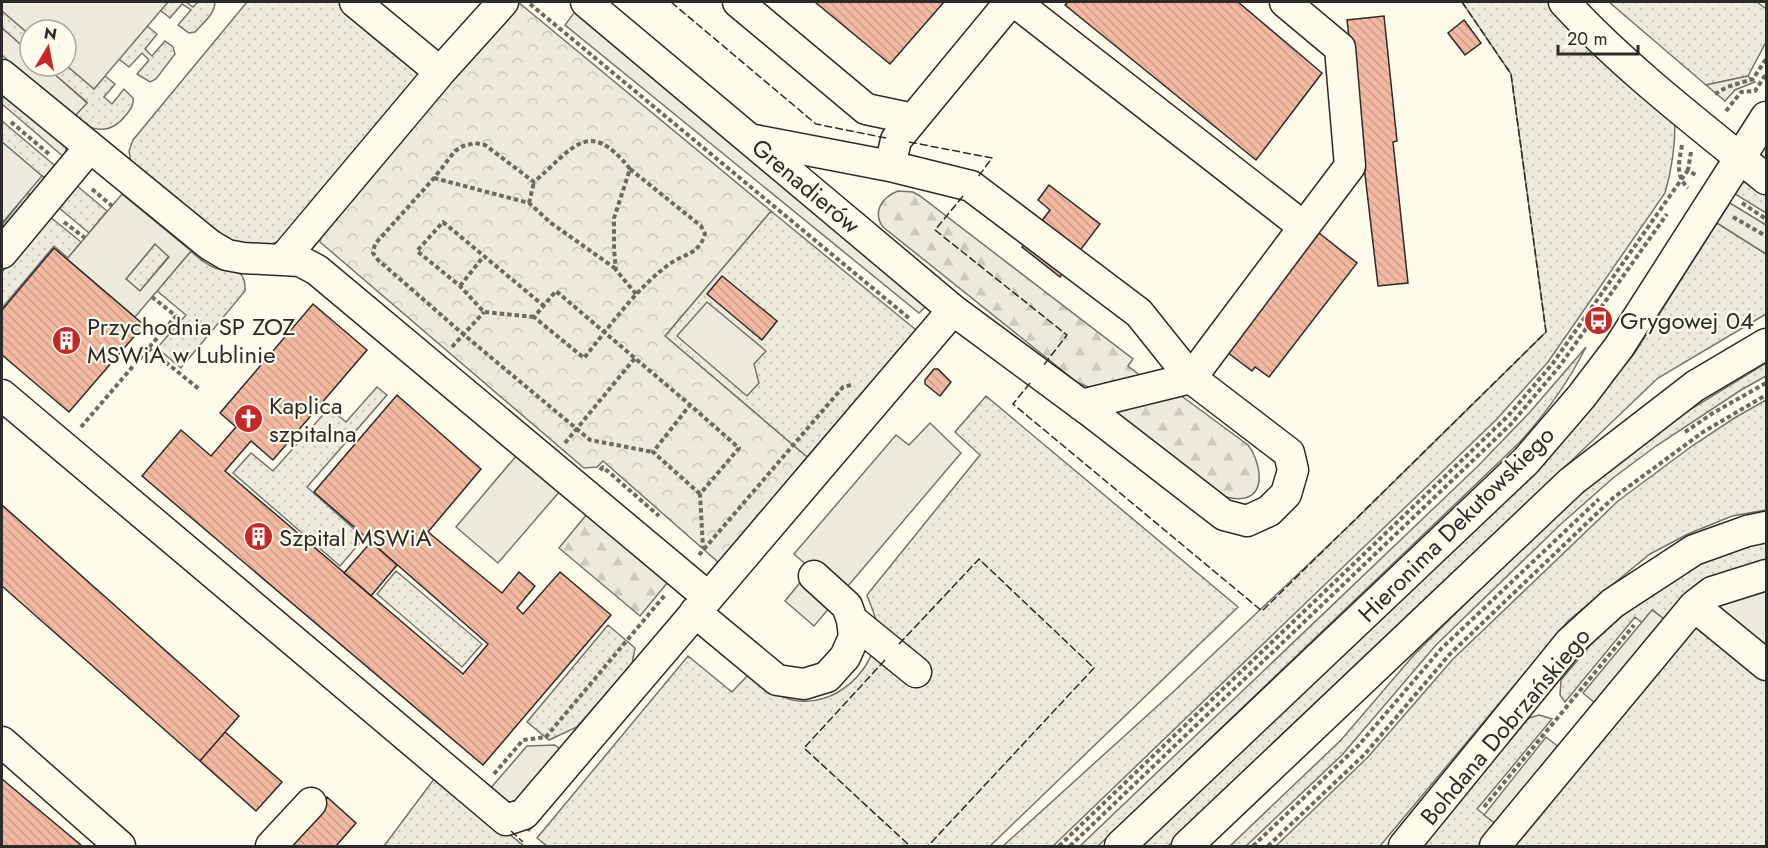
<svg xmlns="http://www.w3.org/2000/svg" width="1768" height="848" font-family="Jost,sans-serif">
<defs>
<pattern id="grass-dots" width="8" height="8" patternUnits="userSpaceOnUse" patternTransform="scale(1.5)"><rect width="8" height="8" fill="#ecebdb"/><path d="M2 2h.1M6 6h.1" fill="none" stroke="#cbcabc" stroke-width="1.8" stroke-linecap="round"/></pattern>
<pattern id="forest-firs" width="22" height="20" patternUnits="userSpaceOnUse" patternTransform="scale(1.5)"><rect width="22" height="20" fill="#ecebdb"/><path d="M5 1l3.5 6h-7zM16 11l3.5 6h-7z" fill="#cbcabc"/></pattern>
<pattern id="park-crowns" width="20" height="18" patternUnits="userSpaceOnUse" patternTransform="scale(1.5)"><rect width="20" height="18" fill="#ecebdb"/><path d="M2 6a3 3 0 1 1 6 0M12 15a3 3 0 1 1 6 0" fill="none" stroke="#cbcabc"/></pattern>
<pattern id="building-back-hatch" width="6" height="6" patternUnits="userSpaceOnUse" patternTransform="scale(1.5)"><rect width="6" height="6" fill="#f2b8a0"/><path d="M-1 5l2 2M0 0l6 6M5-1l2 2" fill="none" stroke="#d09e8a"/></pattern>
</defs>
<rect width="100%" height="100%" fill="#fdfbea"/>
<path fill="url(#grass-dots)" stroke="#74746e" stroke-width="1.5" d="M168 2H186L193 7 198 2H215C215 14 203 23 195 32L189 33 178 25 191 10 182 4 170 18 160 10Z
M247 2H340L419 67 421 77 280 241 265 246 235 248 131 162 129 151 133 140Z
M1462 2H1547L1580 39 1675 123C1675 148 1672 169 1665 193L1548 362 1496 420 1053 846H1003L1173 692 1352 523 1546 332 1511 74Z
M1609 2H1757L1766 9V42L1748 76 1706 85Z
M2 11 30 35V53L2 28Z
M147 26 157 34 145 49 152 56 165 41 173 47 175 54 156 79 150 82 137 74 149 60 142 53 129 67 119 59Z
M66 65 94 89 105 76 115 84 104 97 112 104 124 89 133 98C134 106 130 110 126 115 110 136 92 131 73 118L87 102 45 66Z
M2 91 66 146 65 158 2 104Z
M2 121 60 170 48 179 42 176 2 142Z
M1745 178 1766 195V213L1735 194Z
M76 185 107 211 89 233 58 207Z
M28 192 31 198 5 226 2 225Z
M771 211 916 330 807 457 665 336Z
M49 216 81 242 68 258 54 246 2 308V272Z
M1717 223 1766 254V314L1658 378 1168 846H1141L1573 428 1634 354Z
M155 244 169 256 140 291 126 279Z
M191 251C198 258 206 264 215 268 231 274 246 265 245 291L181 368 157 348 186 315 157 291Z
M1586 347C1568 383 1547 412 1520 442L1098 846H1080L1478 466 1530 412Z
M1766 363V376L1741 390 1656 446 1613 478 1561 524 1436 645 1342 755 1246 846H1230L1341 740 1413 656 1531 538 1586 488 1678 417Z
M377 387 387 395 307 487 364 538 340 566 233 473 251 453 273 471 329 408 346 422Z
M986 396 1238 607 990 846H547L537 838 688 656 732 692 749 674C762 683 777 697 793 700 835 709 878 669 877 627 877 617 870 605 867 595L980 455 955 432Z
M1766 400V510L1732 516 1688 534 1650 554 1568 621 1380 846H1276L1368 757 1453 659 1618 501 1692 446 1736 417Z
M1766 539V567L1667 622 1653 610 1642 623 1635 617 1565 702 1560 695 1561 680 1597 637 1632 607 1702 558Z
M396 571 482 644 462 667 377 594Z
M608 625 635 648 632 664 577 727 549 740 527 722Z
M1693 628 1706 629 1766 677V846H1511Z
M1539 715 1552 719 1477 809 1499 826 1482 846H1422L1525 722 1529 718Z
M437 775 524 846H384Z"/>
<path fill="url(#forest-firs)" stroke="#74746e" stroke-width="1.5" d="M898 191 913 192 920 196 1133 359 1128 366 1146 380 1094 389 1078 383 883 227C872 212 882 197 898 191Z
M1180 395 1248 445C1258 457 1267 489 1248 497 1239 501 1227 497 1218 495L1109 408Z
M587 514 668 582 640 616 559 548Z"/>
<path fill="url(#park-crowns)" stroke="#74746e" stroke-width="1.5" d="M512 2H518L771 211 665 336 807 457 719 563 603 461 597 467 584 468 320 242 325 217Z"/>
<path fill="#eceadb" stroke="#74746e" stroke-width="1.5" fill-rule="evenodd" d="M2 2H168L94 89 66 65V30H30V35L2 11Z
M582 2 936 296 919 313 565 25Z
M2 28 30 53V66H45L87 103 73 118 2 55Z
M1748 76 1755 82 1735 90 1725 101 1706 85Z
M2 142 42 176 2 223Z
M122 194 191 251 135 317 67 259ZM155 244 169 257 140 291 126 279Z
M1730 203 1766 225V254L1717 223Z
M707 302 766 351 754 364 759 383 747 396 677 336Z
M930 423 961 453 814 626 785 601 811 569 794 554 896 435 909 445Z
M517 455 560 491 498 563 456 527Z
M1766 575V665L1694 606Z
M1652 610 1676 628 1606 712 1583 693Z
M1546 737 1570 756 1499 826 1484 815Z
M555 745 580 765 529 831 483 797 527 746Z"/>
<path fill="url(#building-back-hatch)" stroke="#2b2b2b" stroke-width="1.5" d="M815 2H944L890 64Z
M1068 2H1238L1322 73 1256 160 1065 5Z
M1384 16 1397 141 1393 142 1408 283 1378 286 1347 20Z
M1464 20 1481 43 1465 55 1448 33Z
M1049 185 1100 224 1060 277 1022 247 1050 210 1038 200Z
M1319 233 1357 263 1269 377 1255 367 1252 371 1219 346 1246 329Z
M54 248 144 325 69 412 2 355V310Z
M722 276 777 321 762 340 707 294Z
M313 304 367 350 273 460 251 441 225 471 463 674 488 644 314 492 397 395 481 469 428 532 502 593 519 572 535 586 517 608 523 614 560 572 611 615 483 765 142 476 181 430 211 456 236 427 220 413Z
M934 369H938L951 382 940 396 925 384V380Z
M2 505 239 716 200 761 2 586Z
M371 542 397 565 371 596 344 573Z
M225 732 282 782 256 811 200 761Z
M2 779 82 846H2Z
M327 797 356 823 336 846H284Z"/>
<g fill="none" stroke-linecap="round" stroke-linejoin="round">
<defs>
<path id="minor" d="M355 2 440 72
M586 2 953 310 1091 412 1224 515 1247 521 1269 511 1286 494 1293 470 1289 453 1191 378 1304 227 1015 2
M738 2 866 109 913 119
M1285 2 1340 48 1350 166 1304 227
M1564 2C1625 68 1697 123 1766 179
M2 75 210 245 227 255 243 258 300 261 317 270 708 597
M754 140 890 166 971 186 1139 313 1191 378 1081 405
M890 166 896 140 1010 2
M2 253 90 147
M283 259 440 72 503 2
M2 395 506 820 524 814 953 310
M1694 606 1766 665
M695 612 777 680 804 684 827 677 845 657 854 637 852 620 847 606 814 576
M852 620 916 672
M2 742 120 846
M271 846 311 803
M1120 846 1526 461 1581 397 1619 347 1766 117
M1187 846 1572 481 1695 386 1766 344
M1404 846 1570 642 1613 603 1694 550 1747 531 1766 527
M1495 846 1694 606 1712 592 1766 575"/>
</defs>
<use href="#minor" stroke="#2b2b2b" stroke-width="33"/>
<path stroke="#6a6964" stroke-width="4" stroke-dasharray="4.5 3" stroke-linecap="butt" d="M530 4 910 319
M1715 94 1727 87 1753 79 1766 59
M1726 111 1741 92 1755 91 1766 74
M11 122 49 154
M1682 145C1679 162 1675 175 1688 188
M1691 152 1688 170 1697 176
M630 169C588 116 573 149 534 182L485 145 475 143 463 146 455 151 434 178 375 244 373 253 378 260 463 334 590 440 653 452
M434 178 529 203 551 223 616 269
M92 189 112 206
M529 203 534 182
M1742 203 1766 219
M1733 217 1766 236
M64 222 85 238
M460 286 483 257
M636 294 616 270 614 249V218L630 169 701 226 705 234C698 256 684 253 668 265 635 290 610 326 584 358L534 317 556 291 690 405
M534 317 484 312 460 286 417 251 443 222 544 306
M452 347 484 312
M148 348 199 389
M81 427 176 316 152 297
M1685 432 1713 413 1766 383
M565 443 635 358
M600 470 603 467 659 516
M700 494 653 452 690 405 739 448 700 494 703 548
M699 555 843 387 851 385
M494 774 523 740 546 737 665 595
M1484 807 1634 625
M1059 846 1508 416 1553 363 1688 170
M1070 846 1511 424 1559 367 1667 214
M1253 846 1358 746 1441 649 1599 499
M1268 846 1365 754 1449 655 1613 498 1703 432 1766 395"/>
<use href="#minor" stroke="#fdfbea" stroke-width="30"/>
<path stroke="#2b2b2b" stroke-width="1.5" stroke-dasharray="8 3" stroke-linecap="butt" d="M671 2 816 124 886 138
M909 142 992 158 978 177
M963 196 935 230 1067 335 1043 366
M1030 383 1013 404 1262 611 1546 332 1511 74 1462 2
M899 644 979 559 1094 668 928 846
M885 660 804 748 910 846
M511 831 523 842"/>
</g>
<defs>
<symbol id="bus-disc" viewBox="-11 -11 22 22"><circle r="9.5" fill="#c62828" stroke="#fdfbea"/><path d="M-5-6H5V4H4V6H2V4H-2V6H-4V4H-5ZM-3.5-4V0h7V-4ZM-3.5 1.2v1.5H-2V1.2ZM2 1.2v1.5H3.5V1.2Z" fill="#fff"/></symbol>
<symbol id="building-disc" viewBox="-11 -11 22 22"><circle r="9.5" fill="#c62828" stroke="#fdfbea"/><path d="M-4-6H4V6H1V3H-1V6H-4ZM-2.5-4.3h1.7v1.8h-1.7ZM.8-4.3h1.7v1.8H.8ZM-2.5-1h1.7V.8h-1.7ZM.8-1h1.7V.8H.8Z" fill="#fff"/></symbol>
<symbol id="church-disc" viewBox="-11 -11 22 22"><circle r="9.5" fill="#c62828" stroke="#fdfbea"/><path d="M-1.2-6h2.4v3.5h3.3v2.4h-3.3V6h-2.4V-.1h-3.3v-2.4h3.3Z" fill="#fff"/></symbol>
</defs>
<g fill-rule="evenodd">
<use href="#bus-disc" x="1582" y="304" width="33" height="33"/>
<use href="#building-disc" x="50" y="324" width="33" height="33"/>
<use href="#church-disc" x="232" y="402" width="33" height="33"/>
<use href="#building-disc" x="242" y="520" width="33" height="33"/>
</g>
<g text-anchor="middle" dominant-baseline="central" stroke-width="4.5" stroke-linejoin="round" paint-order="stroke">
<g font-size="24" fill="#2b2b2b" stroke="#fdfbea">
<text transform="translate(806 186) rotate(40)">Grenadierów</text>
<text transform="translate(1456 524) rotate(-45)">Hieronima Dekutowskiego</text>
<text transform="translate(1505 726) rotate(-50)">Bohdana Dobrzańskiego</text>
</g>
<g font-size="24" fill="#2b2b2b" stroke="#fdfbea" text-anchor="start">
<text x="1620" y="320">Grygowej 04</text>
<text x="87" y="326">Przychodnia SP ZOZ<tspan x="87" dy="28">MSWiA w Lublinie</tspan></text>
<text x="269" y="405">Kaplica<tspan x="269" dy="28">szpitalna</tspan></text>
<text x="279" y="537">Szpital MSWiA</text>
</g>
</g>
<rect width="1768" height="848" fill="none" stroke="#2b2b2b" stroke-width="6"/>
<g transform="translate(48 48) rotate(10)"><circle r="28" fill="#fdfbea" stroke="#a9a89e" stroke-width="1.5"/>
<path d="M0-4.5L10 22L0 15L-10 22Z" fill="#c62828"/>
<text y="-9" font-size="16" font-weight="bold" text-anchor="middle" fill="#2b2b2b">N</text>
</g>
<path d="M1558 45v9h80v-9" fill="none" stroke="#2b2b2b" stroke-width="3"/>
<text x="1567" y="45" font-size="18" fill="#2b2b2b" stroke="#fdfbea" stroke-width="4.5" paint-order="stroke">20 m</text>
</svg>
